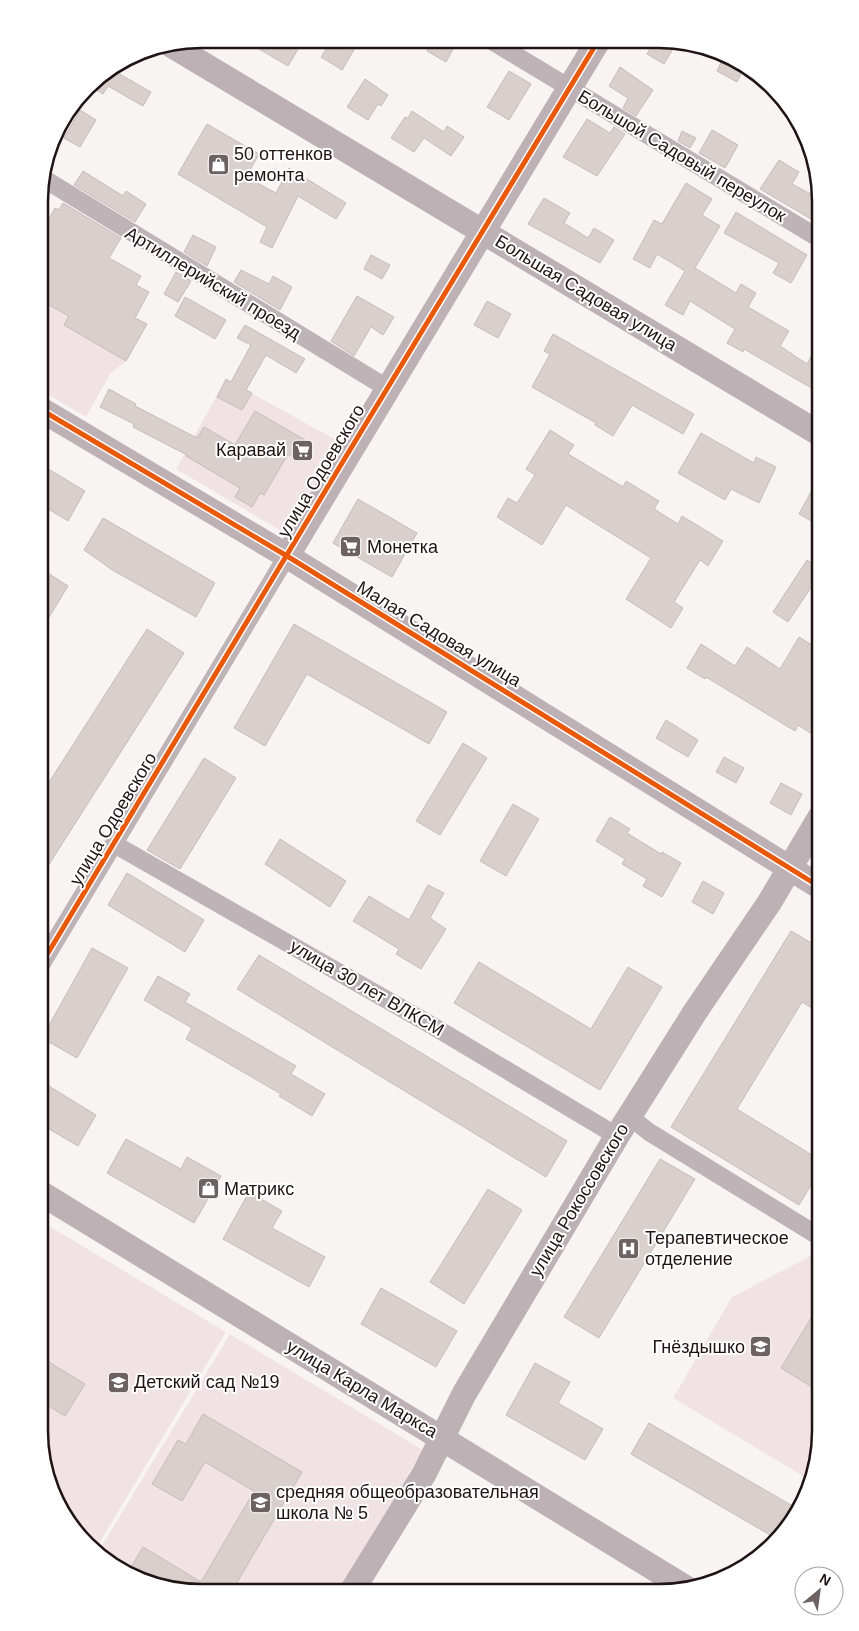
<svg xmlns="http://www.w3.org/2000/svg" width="859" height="1631" font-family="Helvetica,sans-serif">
<rect width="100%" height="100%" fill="#f9f4f4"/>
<path fill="#f1e3e3" d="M40 225 106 262 89 292 147 324 126 361 110 374 86 417 40 390Z
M226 379 345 445 288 535 176 469Z
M39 1220 226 1332 94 1552 47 1482 39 1431Z
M820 1251V1442L811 1481 673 1398 732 1297Z
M230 1334 423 1450 338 1591H179L129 1576 97 1554Z"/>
<path fill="#d9d0cd" stroke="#c5bcba" d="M242 39H304L288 66Z
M332 40H341L355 48 342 70 321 57Z
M433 40H458L446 62 427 51Z
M654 42H677L664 64 647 54Z
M723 58 744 68 737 82 717 71Z
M124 60 116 72 151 92 143 106 108 86 103 94 89 85 94 79Z
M620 67 653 90 636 116 623 108 628 98 609 86Z
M509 71 531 84 509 120 487 107Z
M365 79 388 95 381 106 378 104 368 120 347 107Z
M80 110 96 120 80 147 64 138Z
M412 111 444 132 447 126 464 137 451 156 424 138 414 152 391 138 405 117 408 118Z
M587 119 610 133 614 127 625 134 597 176 563 157Z
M207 124 259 154 246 177 276 193 289 168 346 203 336 219 298 196 272 248 260 242 267 227 178 174Z
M712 130 738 145 725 168 699 153Z
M682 131 696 138 690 148 678 141Z
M779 160 799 172 792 184 820 199V214L816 222 760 189Z
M83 171 123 196 126 191 146 204 135 222 74 185Z
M686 183 712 199 702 215 720 226 695 268 736 293 741 284 756 293 748 307 789 331 780 346 807 364 820 340V393L744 349 743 352 727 343 735 329 690 301 683 315 665 305 685 271 657 254 650 268 633 259 654 220 662 224Z
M544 198 570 213 564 223 588 238 594 228 614 240 600 263 528 224Z
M63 203 121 238 109 258 141 276 136 285 149 292 135 318 147 324 126 361 64 325 69 316 40 300V235L55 208 59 210Z
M736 212 807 255 791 283 773 273 779 263 724 233Z
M193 235 216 247 207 266 184 252Z
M371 255 390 265 382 279 364 269Z
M241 270 269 284 273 276 292 287 280 310 234 282Z
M176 272 191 281 178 302 164 294Z
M357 296 394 317 383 335 371 327 354 356 331 341Z
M185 297 226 320 215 339 175 316Z
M487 301 511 314 498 338 474 325Z
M245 325 305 359 296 373 266 355 246 390 252 393 242 410 217 397 226 379 231 382 251 345 237 338Z
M553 334 694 414 683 434 632 405 613 436 595 425 596 423 532 387 550 354 544 351Z
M109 389 136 404 135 406 197 438 204 427 235 445 255 411 310 443 300 461 288 454 264 495 260 493 252 507 235 497 240 488 186 456 187 455 133 427 134 424 100 407Z
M550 430 574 445 568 454 623 487 626 481 659 501 654 509 678 524 682 516 723 541 708 566 700 560 674 602 683 608 671 628 626 599 651 558 566 505 542 545 497 517 508 498 517 503 535 475 526 469Z
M701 433 754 463 756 457 776 467 759 503 731 489 725 500 678 473Z
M40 464 85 491 68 521 40 504Z
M820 475V526L799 514Z
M358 499 417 533 392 577 333 543Z
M103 518 215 583 196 617 114 571 84 550Z
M807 560 820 569V574L788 622 773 612Z
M40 568 68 586 40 632Z
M294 624 447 712 429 744 307 674 265 746 234 728Z
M147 629 184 653 39 880V798Z
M799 637 820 650V739L798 725 795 731 706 677 705 679 687 668 701 644 735 666 747 647 780 669Z
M666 720 698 740 688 757 656 738Z
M463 743 487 758 440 835 416 821Z
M724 757 744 768 736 783 716 772Z
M204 758 236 778 180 869 147 850Z
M781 783 802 794 791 815 770 803Z
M513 804 539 819 506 876 480 861Z
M610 817 630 829 627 833 661 854 662 852 681 863 662 897 643 886 647 879 622 864 625 859 596 841Z
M280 839 346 881 330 907 265 864Z
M127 873 204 920 185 952 108 905Z
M703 881 724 893 713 914 692 902Z
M428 885 444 893 430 918 446 929 421 969 396 954 399 949 353 921 369 896 409 920Z
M791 931 820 948V1013L802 1002 737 1109 820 1160V1170L799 1205 671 1127Z
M92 948 128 968 77 1058 42 1038Z
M259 955 567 1141 546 1177 237 989Z
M479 962 591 1029 628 967 662 987 600 1090 454 1003Z
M158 976 190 994 185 1002 296 1066 291 1074 325 1094 312 1116 279 1096 281 1094 186 1039 192 1028 144 1000Z
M39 1080 96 1115 78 1146 39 1123Z
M126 1139 181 1169 187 1157 221 1176 194 1223 107 1173Z
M660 1159 695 1179 599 1338 564 1317Z
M488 1189 522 1210 464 1304 430 1282Z
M249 1192 282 1211 272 1228 325 1257 309 1287 223 1239Z
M381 1288 457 1331 436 1367 361 1324Z
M820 1303V1373L812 1387 781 1368Z
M39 1356 85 1384 65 1416 39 1400Z
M535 1363 570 1382 558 1403 603 1429 585 1460 506 1415Z
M203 1414 302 1472 232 1591H179L127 1574 143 1547 201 1582 254 1491 205 1462 182 1501 152 1484 178 1440 186 1444Z
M649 1423 798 1509 787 1529 777 1539 631 1454Z"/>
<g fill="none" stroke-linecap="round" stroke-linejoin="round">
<path stroke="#beb3b7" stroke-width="18" d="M492 41 820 239
M41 177 387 388
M114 844 431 1025 617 1136
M39 968 287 556
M630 1117 649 1132 820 1237"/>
<path stroke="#beb1b5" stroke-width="25" d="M171 45 820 434
M40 409 287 556 820 887
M287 556 598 41
M39 1192 686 1588
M352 1591 424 1474 464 1394 617 1136 695 1012 769 903 820 817"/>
<defs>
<path id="cycleway" d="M40 409 287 556 820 887
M39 968 339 468 598 41"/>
</defs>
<use href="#cycleway" stroke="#fff" stroke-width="8"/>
<use href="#cycleway" stroke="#e8590c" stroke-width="5"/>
</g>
<defs>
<symbol id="shop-square" viewBox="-11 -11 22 22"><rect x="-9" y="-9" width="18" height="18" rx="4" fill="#6c6262" stroke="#fff"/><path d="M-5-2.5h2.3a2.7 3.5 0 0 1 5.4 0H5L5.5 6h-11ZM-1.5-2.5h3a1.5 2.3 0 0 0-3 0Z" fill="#fff"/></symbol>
<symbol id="supermarket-square" viewBox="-11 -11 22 22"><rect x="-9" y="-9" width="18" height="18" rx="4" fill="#6c6262" stroke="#fff"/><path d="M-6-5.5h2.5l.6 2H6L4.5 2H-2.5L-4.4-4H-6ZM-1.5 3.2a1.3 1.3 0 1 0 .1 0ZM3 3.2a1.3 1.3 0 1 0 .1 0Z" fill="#fff"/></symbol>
<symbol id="hospital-square" viewBox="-11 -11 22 22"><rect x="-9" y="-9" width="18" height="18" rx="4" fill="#6c6262" stroke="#fff"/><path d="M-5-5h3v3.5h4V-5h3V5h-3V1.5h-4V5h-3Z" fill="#fff"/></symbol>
<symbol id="school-square" viewBox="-11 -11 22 22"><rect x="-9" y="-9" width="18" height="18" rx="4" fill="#6c6262" stroke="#fff"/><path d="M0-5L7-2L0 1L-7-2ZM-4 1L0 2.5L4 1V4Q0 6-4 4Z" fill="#fff"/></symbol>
</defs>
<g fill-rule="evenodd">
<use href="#shop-square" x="206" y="152" width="25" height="25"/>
<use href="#supermarket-square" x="290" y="438" width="25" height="25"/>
<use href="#supermarket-square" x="338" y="534" width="25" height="25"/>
<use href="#shop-square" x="196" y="1176" width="25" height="25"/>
<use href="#hospital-square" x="616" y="1236" width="25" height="25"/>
<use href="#school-square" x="748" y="1334" width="25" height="25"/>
<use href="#school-square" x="106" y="1370" width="25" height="25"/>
<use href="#school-square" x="248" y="1490" width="25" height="25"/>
</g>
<g text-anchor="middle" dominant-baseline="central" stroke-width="4" stroke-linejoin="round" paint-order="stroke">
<g font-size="18" fill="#201313" stroke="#fff" text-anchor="start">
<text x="234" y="154">50 оттенков<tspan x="234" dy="21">ремонта</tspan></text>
<text x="286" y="450" text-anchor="end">Каравай</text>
<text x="367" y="547">Монетка</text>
<text x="224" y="1189">Матрикс</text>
<text x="645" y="1238">Терапевтическое<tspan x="645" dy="21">отделение</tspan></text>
<text x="745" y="1347" text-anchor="end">Гнёздышко</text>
<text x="134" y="1382">Детский сад №19</text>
<text x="276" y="1492">средняя общеобразовательная<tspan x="276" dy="21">школа № 5</tspan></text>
</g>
<g font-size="18" fill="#201313" stroke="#fff">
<text transform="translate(682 156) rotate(31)">Большой Садовый переулок</text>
<text transform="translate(213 283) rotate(31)">Артиллерийский проезд</text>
<text transform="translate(586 293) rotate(31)">Большая Садовая улица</text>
<text transform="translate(321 471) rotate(-59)">улица Одоевского</text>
<text transform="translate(439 634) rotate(31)">Малая Садовая улица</text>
<text transform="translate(113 819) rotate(-59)">улица Одоевского</text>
<text transform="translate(367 988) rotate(30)">улица 30 лет ВЛКСМ</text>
<text transform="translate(579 1200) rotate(-59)">улица Рокоссовского</text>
<text transform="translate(362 1389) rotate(31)">улица Карла Маркса</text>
</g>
</g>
<path d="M0 0H859V1631H0ZM201 48H659A153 153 0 0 1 812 201V1431A153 153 0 0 1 659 1584H201A153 153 0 0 1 48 1431V201A153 153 0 0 1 201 48Z" fill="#fff" fill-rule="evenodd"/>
<path fill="none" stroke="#201313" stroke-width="2.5" d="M201 48H659A153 153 0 0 1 812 201V1431A153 153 0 0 1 659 1584H201A153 153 0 0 1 48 1431V201A153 153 0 0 1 201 48Z"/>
<g transform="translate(819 1591) rotate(29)"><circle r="24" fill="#ffffff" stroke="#a6a1a1"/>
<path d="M0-4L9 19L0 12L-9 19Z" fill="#6c6262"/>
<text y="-8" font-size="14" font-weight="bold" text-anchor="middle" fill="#201313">N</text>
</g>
</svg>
